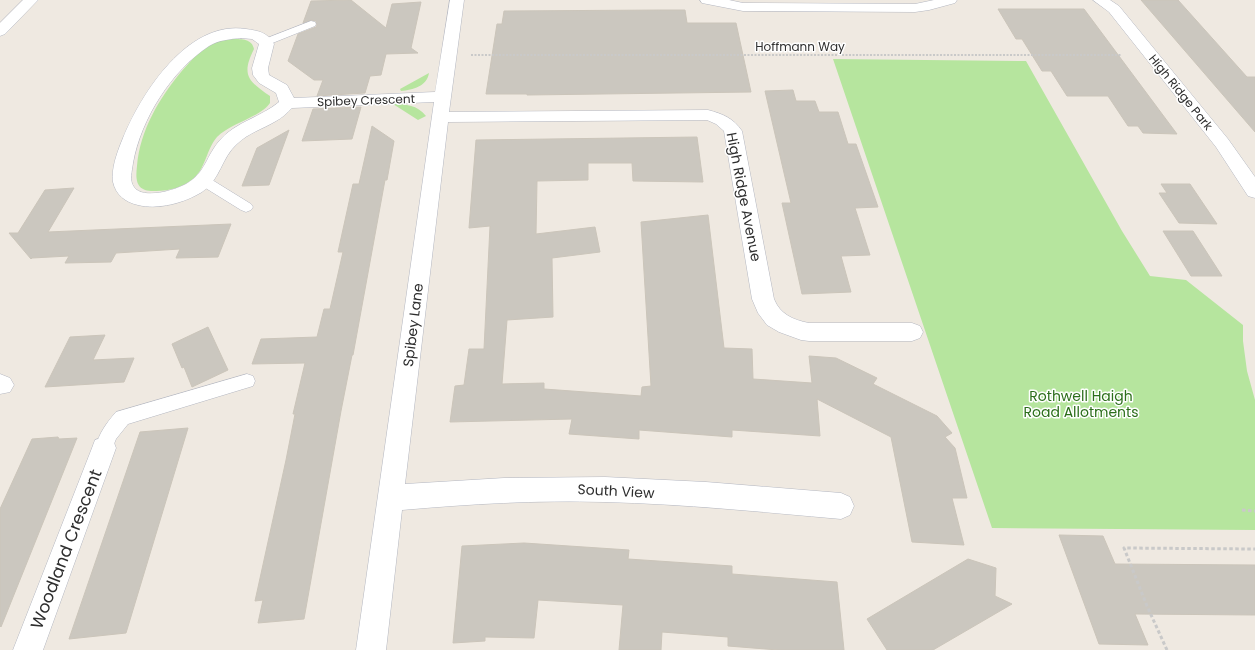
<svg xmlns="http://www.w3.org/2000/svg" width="1255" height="650" font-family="Poppins,sans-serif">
<rect width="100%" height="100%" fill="#efe9e1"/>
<path fill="#b6e59e" d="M233 39C242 39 252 39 254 49 241 75 248 81 270 96V103C261 117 231 123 217 137 206 150 206 168 193 179 183 187 170 191 156 191 137 192 135 182 137 166 140 130 159 99 181 72 189 63 197 53 207 46 215 41 224 40 233 39Z
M833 59 1026 61 1122 231 1150 276 1186 280 1243 325V341L1247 371 1255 400V530L992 528Z
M429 73C427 86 413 90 401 91L400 89Z
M393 104C406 104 417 105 426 116L418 120Z"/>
<path fill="#cbc7bf" stroke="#cbc5ba" d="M351 0 386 28 392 4 421 2 411 48 418 53 386 54 381 75 370 76 365 93 317 96 323 80H314L288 61 298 34 316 27 317 25 316 21 311 20 303 23 311 1Z
M1141 0H1178L1247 77H1255V132Z
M998 9H1084L1177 134 1143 133 1138 126H1128L1108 96H1067L1051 71H1042L1022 39H1016Z
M662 10H685L687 23H736L751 92 527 95V94H486L497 24H502L504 11Z
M793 90 796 101H815L819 112H838L848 144H856L878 207 855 208 870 255 841 256 851 292 802 294 782 203H791L765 91Z
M361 107 352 139 302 141 313 109Z
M372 126 394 141 387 180H385L353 355H352L341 411 304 619 258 623 263 600 255 601 286 460 295 414H293L305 363 252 364 261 339 317 337 324 309H330L343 252H338L353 184H359Z
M289 130 269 185 242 186 257 148Z
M697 137 703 182 633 181 632 163H588V180L537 181 536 234 595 227 600 252 552 258 553 317 507 320 502 384 544 383V389L641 396 642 387 651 386 641 222 708 215 724 348 752 349 753 379 812 383 809 356 836 358 877 378 873 384 937 416 952 433 945 437 955 448 967 498H952L964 545 912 542 891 437 817 399 820 436 732 430V437L639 430V439L569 434 572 419 450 422 455 386 464 385 469 349H484L490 226 469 228 476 140Z
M1161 184H1190L1217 224 1179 223 1159 193H1167Z
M74 188 48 232 231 224 218 257 176 258 180 249 116 253 111 262 65 263 69 256 32 258 31 259 9 233H18L45 190Z
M1163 231H1193L1222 276H1191Z
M208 327 228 370 192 387 184 367 182 368 172 344Z
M105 335 93 360 134 358 124 382 45 387 70 337Z
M188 428 126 633 69 639 140 432Z
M58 437 59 439 77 438 1 627 0 626V509L32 439Z
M1059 535 1103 536 1115 564 1255 565V615L1135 614 1148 645 1099 644Z
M524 543 629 550 628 559 732 566V574L837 582 844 650H778L728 646V637L662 632 661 650H619L623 605 538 600 534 638 485 637V641L453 643 462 546Z
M968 559 996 568 995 596 1012 604 933 650H887L867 619Z"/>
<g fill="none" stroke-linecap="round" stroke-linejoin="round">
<defs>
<path id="lane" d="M311 21 315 22 316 24 315 26 270 44 266 45 260 42 262 40Z
M204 176 209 178 251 204 253 207 251 210 246 212 241 210 199 184 197 181 199 178Z
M247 374 253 376 255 381 253 386 128 424 116 439 110 454 104 456 98 454 95 448C100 432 105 425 116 412Z"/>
<path id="street" d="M23 0H38L5 34 0 36V23Z
M450 0H464L449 112 708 110C723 114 733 118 742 131L774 299C780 314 793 320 809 323H912L920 326 923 332 920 338 912 341H809L801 340 779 332 767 325 758 313 752 299 724 131 716 124 707 120 448 122 405 484 504 478 605 477 706 482 841 493 850 497 854 506 850 515 841 519C762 512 684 504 605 502 537 500 470 504 402 510L386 650H356L434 102 292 108C287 113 282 118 276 121 263 129 248 133 237 144 221 158 221 179 202 192 184 203 158 210 138 205 125 202 116 195 113 182 111 168 118 150 123 138 142 92 188 20 246 29 259 31 267 32 274 44L268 68 269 75 287 85 294 98 435 92ZM241 38 252 39 259 44 252 68 253 75 259 83 276 93 279 102C261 117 236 122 221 139 206 155 206 173 186 184 175 190 143 200 134 187 129 181 132 171 133 163 141 119 171 71 209 46 219 40 230 39 241 38Z
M700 0H729L743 3 915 4 934 0H957L955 3 929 10 915 12 743 11 702 3Z
M1093 0H1110L1119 6 1228 139 1255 177V198L1248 196 1216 147 1109 12Z
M0 374 10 378 14 385 10 392 0 394Z
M104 437 113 440 116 448 43 650H13L92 448 95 440Z"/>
</defs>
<use href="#lane" stroke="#b4b7c1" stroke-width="1"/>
<use href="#street" stroke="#b4b7c1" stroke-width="1"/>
<path stroke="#c9c9c9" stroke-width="2" stroke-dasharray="2 1.5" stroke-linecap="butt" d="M471 55H1122"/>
<path stroke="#c9c9c9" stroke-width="3" stroke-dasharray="3.5 2.5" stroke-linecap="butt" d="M1242 510 1255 511
M1167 650 1147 606 1124 548 1255 549"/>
<use href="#lane" fill="#fff" fill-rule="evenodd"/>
<use href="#street" fill="#fff" fill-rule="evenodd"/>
</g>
<g text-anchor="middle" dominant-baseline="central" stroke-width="3" stroke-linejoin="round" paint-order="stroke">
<g font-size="12" fill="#2e2e2e" stroke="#fff">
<text x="800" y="46">Hoffmann Way</text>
<text transform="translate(1181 92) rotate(51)">High Ridge Park</text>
<text transform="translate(366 100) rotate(-2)">Spibey Crescent</text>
</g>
<g font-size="14" fill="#2e2e2e" stroke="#fff">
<text transform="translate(744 197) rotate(79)">High Ridge Avenue</text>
<text transform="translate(413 325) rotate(-83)">Spibey Lane</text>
<text transform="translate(616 491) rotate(3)">South View</text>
</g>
<g font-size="14" fill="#2c6e1b" stroke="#fff">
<text x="1081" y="396">Rothwell Haigh<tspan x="1081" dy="16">Road Allotments</tspan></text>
</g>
<g font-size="17" fill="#2e2e2e" stroke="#fff">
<text transform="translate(66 549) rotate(-69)">Woodland Crescent</text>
</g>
</g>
</svg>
